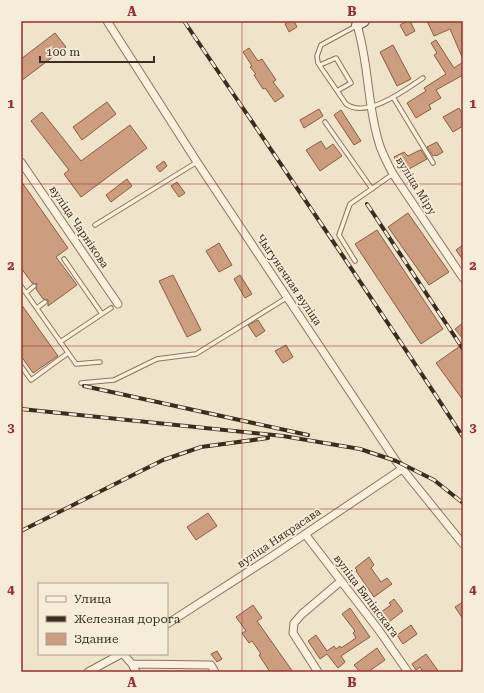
<svg xmlns="http://www.w3.org/2000/svg" width="484" height="693" font-family="'Roboto Serif',serif">
<rect width="100%" height="100%" fill="#efe3c9"/>
<path fill="#cc9e7f" stroke="#8a5e43" d="M290 21H294L297 27 289 32 285 24Z
M407 21H410L415 31 406 36 400 25Z
M427 21H463V59L450 29 434 36Z
M55 33 66 47 21 81V59Z
M436 40 454 68 463 62V75L436 90 441 98 429 105 431 109 416 118 407 103 426 91 424 88 446 74 434 55 437 53 431 43Z
M393 45 411 79 397 86 380 52Z
M249 48 258 61 262 59 276 80 273 82 284 96 275 102 265 88 263 89 254 75 256 74 250 67 252 66 243 52Z
M107 102 116 114 82 140 73 127Z
M459 108 463 115V126L453 132 443 117Z
M319 109 323 116 304 128 300 120Z
M341 110 361 141 354 145 334 115Z
M42 112 81 161 130 125 147 148 81 197 64 174 69 170 31 121Z
M321 141 326 149 333 144 342 156 320 171 306 150Z
M437 142 443 152 436 156 435 155 433 156 427 147Z
M420 150H421L427 159 402 173 394 157 404 152 408 156Z
M164 161 167 166 160 172 156 167Z
M127 179 132 186 111 202 106 195Z
M21 181 68 248 56 257 77 285 48 306V300L43 299 36 289 37 284 32 283 21 268Z
M177 182 185 193 179 197 171 186Z
M408 213 449 272 429 285 388 227Z
M377 230 443 329 421 344 355 244Z
M219 243 232 265 219 272 206 251Z
M463 245V260L456 250Z
M173 275 201 330 187 337 159 281Z
M240 275 252 294 245 298 234 279Z
M21 304 58 356 33 373 21 356Z
M258 320 265 331 256 337 248 325Z
M463 323V339L455 329Z
M463 344V400L436 363Z
M286 345 293 357 283 363 275 351Z
M208 513 217 526 196 540 187 527Z
M369 557 374 565 371 568 381 582 387 578 392 584 374 597 356 571 357 570 355 568Z
M394 599 403 611 389 622 381 612 391 605 389 603Z
M463 602V619L455 607Z
M253 605 262 618 257 621 293 672H270L259 655 261 654 252 641 249 643 242 633 246 631 236 617Z
M350 608 370 637 341 656 345 662 338 668 327 654 320 659 308 641 316 635 327 651 334 646 336 649 340 646 341 648 356 638 353 633 355 631 342 614Z
M411 625 417 634 403 644 397 635Z
M377 648 385 660 368 672H360L354 665Z
M217 651 222 659 217 662 211 654Z
M426 654 439 672H423L420 667 416 670 412 664Z"/>
<g fill="none" stroke-linecap="round" stroke-linejoin="round">
<defs>
<path id="service" d="M356 26 321 45 317 56 318 63 346 104C367 119 405 90 423 78
M320 65 336 58 351 83 337 91
M393 97 433 163
M325 122 372 189
M95 225 197 162
M64 259 102 314
M355 261 339 235 350 204 393 174
M21 286 76 364 100 362
M26 293 34 286
M37 308 45 302
M60 342 111 308
M21 366 31 380 68 353
M81 383 114 380 157 359 196 354 288 297"/>
<path id="minor" d="M107 21 197 162 396 461 463 544
M357 25C369 63 367 105 379 143 382 154 388 164 393 174L463 278
M21 162 118 304
M305 534 378 629 408 672
M167 624 271 557 402 469
M123 654 132 664 136 672
M132 664 211 665 215 672
M88 672 121 654
M318 672 293 633 294 623 302 614 341 581"/>
<path id="secondary" d="M357 25 364 21"/>
</defs>
<use href="#service" stroke="#8b755d" stroke-width="5.5"/>
<use href="#minor" stroke="#8b755d" stroke-width="9"/>
<use href="#secondary" stroke="#6d5640" stroke-width="12"/>
<use href="#service" stroke="#f9f0dd" stroke-width="3.5"/>
<use href="#minor" stroke="#f9f0dd" stroke-width="7"/>
<use href="#secondary" stroke="#f9f0dd" stroke-width="10"/>
<defs>
<path id="rail" d="M184 21C277 159 372 297 463 437
M367 204 463 349
M84 386 308 435
M21 409 283 436 360 449 396 461 434 480 463 503
M21 531 163 460 201 447 268 438"/>
</defs>
<use href="#rail" stroke="#3c2d21" stroke-width="4"/>
<use href="#rail" stroke="#f6edd9" stroke-width="2.5" stroke-dasharray="8" stroke-linecap="butt"/>
</g>
<path fill="none" stroke="#9a2d30" stroke-width="1" stroke-opacity="0.55" d="M242 21V672M21 184H463M21 346H463M21 509H463"/>
<g text-anchor="middle" dominant-baseline="central" stroke-width="3.5" stroke-linejoin="round" paint-order="stroke">
<g font-size="11" fill="#3c2d21" stroke="#f6edd9">
<text transform="translate(416 186) rotate(58)">вуліца Міру</text>
<text transform="translate(79 227) rotate(56)">вуліца Чарнікова</text>
<text transform="translate(289 280) rotate(56)">Чыгуначная вуліца</text>
<text transform="translate(279 538) rotate(-34)">вуліца Някрасава</text>
<text transform="translate(366 596) rotate(53)">вуліца Бялінскага</text>
</g>
</g>
<rect width="484" height="693" fill="none" stroke="#f6edd9" stroke-width="44"/>
<rect x="38" y="583" width="130" height="72" fill="#f6edd9" stroke="#aca08f"/>
<rect x="46" y="596" width="20" height="6" fill="#f9f0dd" stroke="#aca08f"/>
<text x="74" y="603" font-size="12" fill="#3c2d21">Улица</text>
<rect x="46" y="616" width="20" height="6" fill="#3c2d21" stroke="#aca08f"/>
<text x="74" y="623" font-size="12" fill="#3c2d21">Железная дорога</text>
<rect x="46" y="633" width="20" height="12" fill="#cc9e7f" stroke="#aca08f"/>
<text x="74" y="643" font-size="12" fill="#3c2d21">Здание</text>
<path d="M40 56v6h114v-6" fill="none" stroke="#3c2d21" stroke-width="2"/>
<text x="46" y="56" font-size="12" fill="#3c2d21" stroke="#f6edd9" stroke-width="3" paint-order="stroke">100 m</text>
<rect x="22" y="22" width="440" height="649" fill="none" stroke="#9a2d30" stroke-width="1.5"/>
<g font-size="13" text-anchor="middle" font-weight="bold" fill="#9a2d30">
<text x="132" y="16">A</text>
<text x="352" y="16">B</text>
<text x="11" y="108">1</text>
<text x="473" y="108">1</text>
<text x="11" y="270">2</text>
<text x="473" y="270">2</text>
<text x="11" y="432">3</text>
<text x="473" y="432">3</text>
<text x="11" y="594">4</text>
<text x="473" y="594">4</text>
<text x="132" y="687">A</text>
<text x="352" y="687">B</text>
</g>
</svg>
